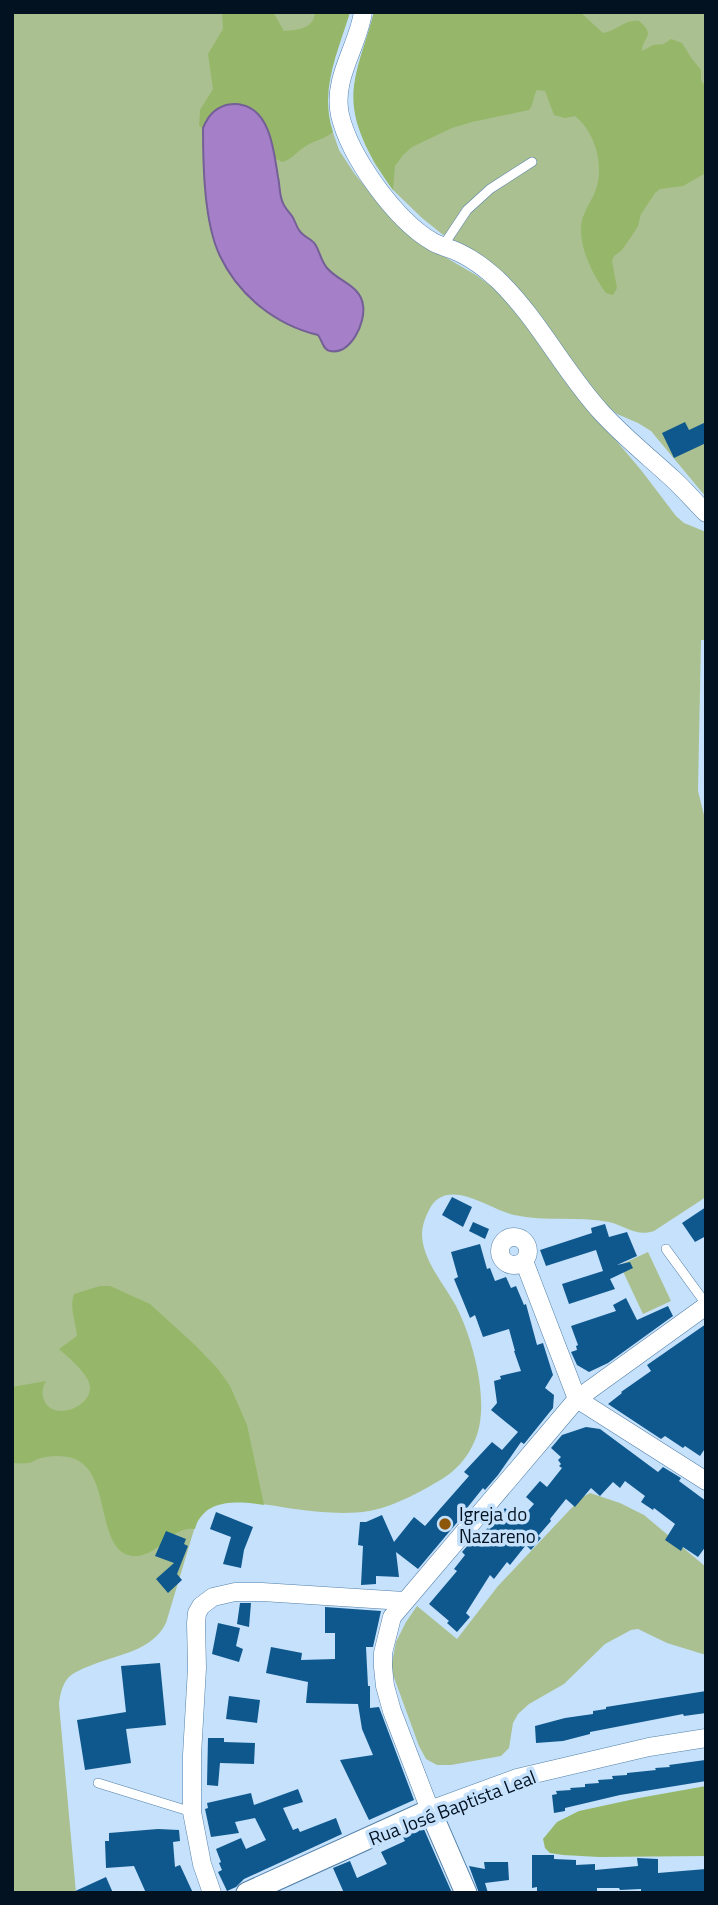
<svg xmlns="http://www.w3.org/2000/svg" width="718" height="1905" font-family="'Titillium Web',sans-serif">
<rect width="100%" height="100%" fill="#c5e1fc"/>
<path fill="#abc090" d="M12 12H350L335 57 328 85 327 103 330 124 339 150 354 173 375 199 419 242 476 275 502 294 603 425 641 470 676 516 684 523 706 532V640H701L698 791 706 823V1197L654 1231C637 1237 625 1226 609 1222 578 1216 545 1222 514 1215 489 1209 446 1175 429 1210 425 1218 422 1226 422 1235 423 1261 444 1284 456 1306 473 1339 491 1404 475 1440 468 1458 454 1473 437 1482 419 1493 389 1508 369 1511 345 1515 318 1512 295 1509 273 1506 231 1496 211 1507 205 1511 201 1517 196 1523L166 1623C152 1651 119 1654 92 1665 84 1668 74 1672 68 1678 62 1685 60 1695 59 1704L76 1893H12Z
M374 12H706V497L651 431 638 423 617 414 603 402 524 296 462 245 442 234 422 218 393 190 375 164 365 144 357 122 354 104V86Z
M648 1252 671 1301 643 1314 620 1265Z
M590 1493 620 1503 644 1515 706 1567V1655L667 1643 638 1629 631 1630 605 1644 564 1684 529 1704 518 1714 513 1723 509 1748 501 1756 451 1765H437L426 1759 419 1746 392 1672V1663L396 1642 406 1622 417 1606 457 1639 498 1586 581 1498Z"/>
<path fill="#96b769" d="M222 12H273L284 31C298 30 314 29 315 12H350C338 52 319 90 333 132 325 139 315 140 306 146 297 151 293 159 282 162L274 158C270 138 267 121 251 108L206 119 203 128 199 126 200 110 213 89 208 54 223 29Z
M374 12H580L603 33C617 31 624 19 639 21 657 36 642 37 642 51L653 45 664 44 671 39 682 43 692 59 701 70V80L706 88V173L683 186 660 189 655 193 641 214 638 226 633 234 622 250 614 256 612 261 617 288 613 295 606 293C593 275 580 250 581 227 582 213 590 204 595 192 605 167 596 133 575 116L565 118 554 115 545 91 537 90C533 96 534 104 529 110L472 122 452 128 412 147 403 155 395 166 393 190C372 160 349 124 354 86 357 61 368 37 374 12Z
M100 1286H110L150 1304 195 1345 218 1369 230 1386 247 1425 264 1505C239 1501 203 1498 195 1529 169 1526 159 1558 133 1556 95 1552 112 1474 75 1459 65 1455 49 1455 38 1459 32 1461 35 1462 28 1463 23 1464 17 1463 12 1463V1387L46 1381C42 1388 41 1394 45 1402 55 1421 91 1407 90 1387 89 1374 68 1357 59 1349L77 1336C76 1322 69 1308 74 1294Z
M706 1786V1856L599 1857 563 1855 550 1853 545 1848 543 1839 557 1822 579 1811 639 1798Z"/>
<path fill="#a580c8" stroke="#745f96" stroke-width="2" d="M226 105C231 104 237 103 242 105 271 111 274 153 278 177 280 185 279 195 283 203 285 208 289 212 292 216 295 220 296 226 299 230 303 237 311 238 315 244 320 252 321 261 327 268 339 282 360 285 363 305 366 322 351 355 330 351 323 350 322 340 318 335 276 325 239 296 220 256 204 223 203 165 203 128 208 116 214 109 226 105Z"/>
<path fill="#0f588e" d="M685 422 689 430 706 422V443L674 458 662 433Z
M452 1197 472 1207 463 1227 442 1215Z
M706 1207V1236L695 1242 682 1223Z
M473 1222 489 1229 485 1239 469 1231Z
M605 1224 609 1237 627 1232 637 1256 617 1265 630 1262 633 1268 610 1279 615 1289 569 1304 562 1284 603 1271 596 1250 546 1266 540 1250 592 1233 591 1228Z
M480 1244 487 1269 490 1268 495 1281 506 1277 511 1288 516 1286 524 1305 526 1304 537 1345 543 1343 553 1375 545 1388 554 1395 553 1408 524 1444 521 1442 498 1475 485 1490 483 1488 459 1518 460 1519 418 1569 396 1552 399 1577 376 1576V1584L361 1585 363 1546 358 1545 360 1522H366L382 1515 394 1542 414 1517 425 1526 469 1476 464 1472 492 1442 502 1450 518 1432 491 1410 497 1403 494 1381 501 1379 500 1376 521 1371 514 1351H515L509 1329 483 1337 475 1315 470 1318 454 1279 458 1277 451 1252Z
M626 1298 637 1320 668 1306 673 1316 608 1363 589 1372 577 1365 571 1352 577 1350 576 1346 578 1345 571 1326 616 1311 613 1305Z
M706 1324V1447L700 1456 685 1446 683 1448 665 1436 661 1439 608 1404 622 1393 621 1392 651 1371 647 1365Z
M586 1427 600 1429 658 1472 663 1467 681 1478 679 1481 706 1501V1546L698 1557 683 1547 681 1551 665 1540 675 1524 654 1508 653 1510 641 1502 645 1496 625 1481 620 1488 613 1482 600 1496 591 1488 575 1507 566 1499 550 1519 551 1521 538 1536 541 1538 531 1550 526 1545 510 1565 507 1562 494 1579 490 1575 466 1613 470 1617 457 1632 447 1623 449 1621 429 1604 457 1571 454 1569 465 1555 462 1552 481 1530 484 1532 505 1508 519 1521 534 1504 526 1497 540 1481 547 1487 562 1468 559 1466 561 1464 558 1460 561 1457 551 1448 562 1435Z
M216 1512 253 1527 244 1550 241 1568 223 1564 231 1537 210 1529Z
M166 1531 186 1539 184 1544 188 1546 177 1574 182 1580 168 1593 156 1579 174 1563 155 1556Z
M240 1603H251L249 1627 237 1624Z
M325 1607 381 1611 373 1647H366L368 1686H370V1708L379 1707 414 1800 369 1820 340 1760 373 1755 362 1729 358 1704 306 1703 308 1682 266 1673 271 1647 302 1653 301 1660 335 1659V1633H325Z
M218 1623 240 1628 236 1646 243 1649 239 1662 212 1654Z
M160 1663 166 1725 126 1729 131 1763 85 1770 77 1720 126 1712 121 1666Z
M706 1691V1713L684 1716 683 1714 590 1732V1734L563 1741 536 1743 535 1726 565 1718 593 1714V1711L606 1709V1707Z
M229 1696 260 1700 257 1723 226 1719Z
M208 1738H224V1742L255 1743 254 1764 220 1763 218 1786 207 1785Z
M705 1760 706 1781 620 1795 565 1808V1811L554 1813 552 1795 557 1794 556 1791 571 1790 570 1788 585 1787V1784L599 1783 598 1780 613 1779 612 1776 627 1775V1773L656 1770 655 1768 670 1767 669 1765Z
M298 1789 303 1802 283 1808 293 1830 298 1828 300 1832 336 1818 342 1834 244 1879 236 1887 227 1891 218 1872 222 1870 219 1863 221 1862 216 1849 241 1838 246 1849 266 1840 255 1818 235 1822 239 1833 211 1837 205 1809 208 1808 207 1803 251 1793 254 1805Z
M423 1827 452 1893H344L333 1868 350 1861 357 1878 387 1864 381 1852 405 1841 403 1837Z
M158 1829 179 1830 180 1841 173 1842 175 1867 180 1865 193 1893H146L134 1866 106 1868 105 1841H109V1833Z
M532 1855H554V1859L576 1860V1865L595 1864V1870L638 1866 637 1858 658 1859V1873L706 1869V1893H641V1889L620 1890 619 1888H597V1893H537V1887L532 1888Z
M484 1862H508L509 1880 485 1883 488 1893H479L469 1866 485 1869Z
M106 1877 113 1893H71Z"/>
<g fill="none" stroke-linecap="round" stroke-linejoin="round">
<defs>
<path id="service" d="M443 246 467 210 490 189 532 162
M666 1249 706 1304
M98 1783 192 1812"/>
<path id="minor" d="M363 12C358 47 332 78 340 115 350 157 395 220 433 242 442 247 453 249 462 254 474 260 487 270 497 279 538 318 564 372 602 413 624 437 649 457 673 479 684 489 695 502 706 513
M500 1251a14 14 0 1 1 28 0a14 14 0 1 1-28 0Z
M524 1261 577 1399
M706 1306 577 1399 392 1617 383 1653V1667L385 1686 392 1711 430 1810 517 1778 649 1747 706 1738
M577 1399 706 1481
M212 1893 202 1864 192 1812V1755L197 1668 196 1623 197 1613 201 1606 213 1597 235 1592H262L404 1601"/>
<path id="tertiary" d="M247 1893 430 1810 466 1893"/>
</defs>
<use href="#service" stroke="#5380a9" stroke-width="10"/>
<use href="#minor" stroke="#5380a9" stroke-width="19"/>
<use href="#tertiary" stroke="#5380a9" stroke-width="23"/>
<use href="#service" stroke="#fff" stroke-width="9"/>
<use href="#minor" stroke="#fff" stroke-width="18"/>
<use href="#tertiary" stroke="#fff" stroke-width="21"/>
</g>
<circle fill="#8d5709" stroke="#c5e1fc" stroke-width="2.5" cx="445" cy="1524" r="7"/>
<g text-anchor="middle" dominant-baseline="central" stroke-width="7" stroke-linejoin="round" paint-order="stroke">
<g font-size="19" fill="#021221" stroke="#c5e1fc" text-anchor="start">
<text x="459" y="1513">Igreja do<tspan x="459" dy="22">Nazareno</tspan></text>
</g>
<g font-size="19" fill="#021221" stroke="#c5e1fc">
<text transform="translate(452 1807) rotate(-21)">Rua José Baptista Leal</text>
</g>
</g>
<rect width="718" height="1905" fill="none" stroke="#021221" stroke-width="28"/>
</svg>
